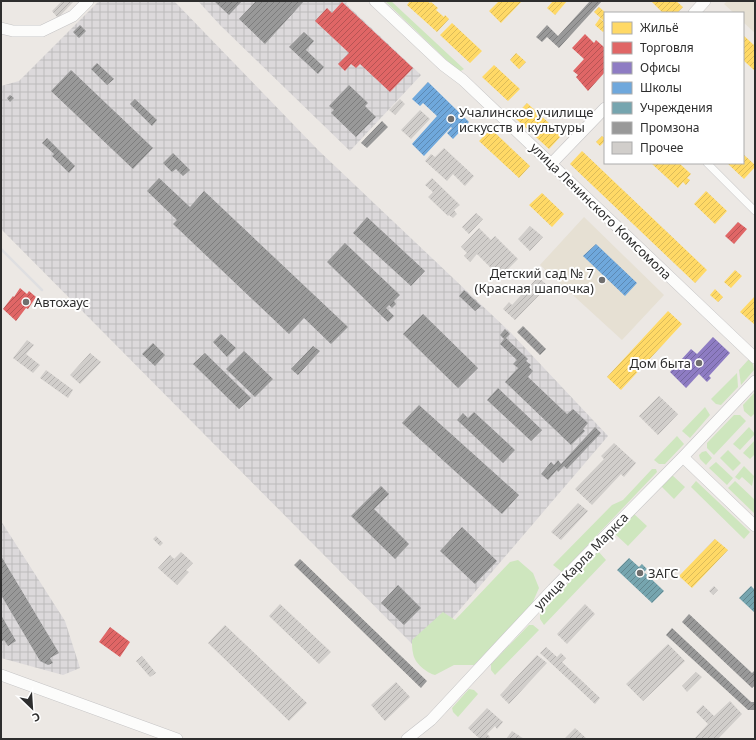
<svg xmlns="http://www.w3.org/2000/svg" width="756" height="740" font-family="'Noto Sans',sans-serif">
<defs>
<pattern id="industrial-grid" width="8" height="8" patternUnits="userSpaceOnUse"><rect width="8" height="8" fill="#dcd9db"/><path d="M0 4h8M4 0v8" fill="none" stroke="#bdbbbc"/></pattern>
<pattern id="homes-hatch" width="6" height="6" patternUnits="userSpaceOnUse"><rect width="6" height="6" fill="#ffd966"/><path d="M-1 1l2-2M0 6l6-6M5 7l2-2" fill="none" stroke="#dbbb59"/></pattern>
<pattern id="shops-hatch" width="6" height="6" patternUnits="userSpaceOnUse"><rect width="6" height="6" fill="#e06666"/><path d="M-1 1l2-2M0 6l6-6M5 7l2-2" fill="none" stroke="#b65454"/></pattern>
<pattern id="offices-hatch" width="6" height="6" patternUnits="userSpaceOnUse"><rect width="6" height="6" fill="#8e7cc3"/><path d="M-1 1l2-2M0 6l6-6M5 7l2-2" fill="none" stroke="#74669f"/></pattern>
<pattern id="schools-hatch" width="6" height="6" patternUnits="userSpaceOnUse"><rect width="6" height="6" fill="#6fa8dc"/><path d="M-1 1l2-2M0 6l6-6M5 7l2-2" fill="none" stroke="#5c89b3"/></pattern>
<pattern id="public-hatch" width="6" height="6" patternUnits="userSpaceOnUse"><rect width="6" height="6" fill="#76a5af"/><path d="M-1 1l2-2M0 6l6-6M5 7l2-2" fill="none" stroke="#61878f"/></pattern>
<pattern id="industry-hatch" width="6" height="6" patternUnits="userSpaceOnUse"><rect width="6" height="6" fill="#999"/><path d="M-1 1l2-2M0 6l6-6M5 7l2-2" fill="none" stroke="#7d7d7d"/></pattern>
<pattern id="building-hatch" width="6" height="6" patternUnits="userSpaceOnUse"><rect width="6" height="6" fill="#d1cecb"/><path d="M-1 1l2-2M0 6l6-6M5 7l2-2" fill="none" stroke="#b4b1af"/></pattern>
</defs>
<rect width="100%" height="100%" fill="#ece8e4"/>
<path fill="url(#industrial-grid)" d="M99 1H174L318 150 511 333 608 436 422 654 1 229V86L19 81Z
M198 1H348L346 4 421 75 350 151 220 25Z
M1 521 65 621 80 668 63 675 1 658Z"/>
<path fill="#e6e0d3" d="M727 1H755V33L743 22V13H734L724 4Z
M584 217 664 295 622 340 540 265Z"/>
<path fill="#cee6be" d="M385 1H391L464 69 459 72Z
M749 359 753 364 754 370 741 385 739 370Z
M737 373 738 387 721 405 716 404 711 399Z
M755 392V413L751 417 744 411 743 405Z
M705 407 710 415 690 438 682 431Z
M734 415H740L746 421 714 455 707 448V443Z
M749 427 755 434 740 450 733 444Z
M677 436 684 444 665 464H659L654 460Z
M755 440V454L750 459 743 453Z
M728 450 741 463 733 471 720 458Z
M706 451 712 458 706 465 700 459 699 455 702 452Z
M716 462 733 478 727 485 709 468Z
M744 466 754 476 752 486 742 477 739 480 735 477Z
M652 469H656L657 472 562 572 553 565 612 505 623 500Z
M672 475 685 487 674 499 661 486Z
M696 481 750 532 744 539 691 487Z
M735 481 755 500V514L728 488Z
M634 514 647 526 628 546 615 534Z
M598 551 606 560 544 625 540 619V614Z
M518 560 533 573 539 588 532 604 474 665H454L435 675C427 673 414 663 413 653 412 649 412 645 412 640L443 612 455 620 510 562Z
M529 625H533L539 630 495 675 491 670V664Z
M469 689 474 690 478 694 458 717 453 712 452 708Z"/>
<path fill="url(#homes-hatch)" d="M410 1H427L430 3 431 2 438 8 436 10 444 17 445 15 449 19 437 32 407 5Z
M499 1H522L501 23 489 11Z
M553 1H567L555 15 547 8Z
M651 1H676L683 7 677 13H663Z
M599 7 606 13H605V22L594 12Z
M600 18 605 23V30L603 32 595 25Z
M452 23 482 51 470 63 440 35Z
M743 35 755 46V71L743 60Z
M516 53 526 62 519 69 510 60Z
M494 65 520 89 508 101 482 77Z
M527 103 562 135 549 149 514 117Z
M491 129 530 166 519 178 479 141Z
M602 136 605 138V141L600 146 596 142Z
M582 151 707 270 695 283 570 164Z
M743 154 755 165V167L744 179 727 163H743Z
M651 163H679L691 174 687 178 690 180 686 185 683 182 678 188Z
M706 191 727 211 715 224 694 204Z
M542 193 564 214 552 227 529 205Z
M735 270 742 276 731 288 724 282Z
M715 289 723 297 718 302 710 295Z
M755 296V325L740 312Z
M668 311 682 324 621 390 607 377Z
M715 539 728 550 692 588 679 576Z"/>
<path fill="url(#shops-hatch)" d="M342 2 413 68 390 92 360 64 356 68 351 64 345 71 338 64 349 53 315 21 327 8 332 13Z
M585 34 594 43 596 40 605 48V72L588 91 576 77 578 75 573 71 584 59 572 48Z
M738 222 747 229 734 244 725 236Z
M20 288 27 294 29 291 36 297 28 309 26 308 16 321 3 309 13 296 14 297Z
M110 627 130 642 120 657 99 642Z"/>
<path fill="url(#offices-hatch)" d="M713 337 730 353 709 376 711 378 707 382 699 374 686 388 670 372 691 349 697 354Z"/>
<path fill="url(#schools-hatch)" d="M428 82 469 122 453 139 447 133 452 128 451 127 424 156 412 144 437 116 423 103 420 106 412 99Z
M596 244 637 283 625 296 583 256Z"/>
<path fill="url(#public-hatch)" d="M629 558 639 567 642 564 647 569 644 572 664 591 652 603 617 570Z
M751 586 755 590V613L739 598Z"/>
<path fill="url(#industry-hatch)" d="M214 1H242L229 15Z
M256 1H304L265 44 239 19Z
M590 1H602L559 48 547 37 542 42 536 37 547 25 558 36Z
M80 25 86 31 79 38 73 32Z
M304 32 314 41 306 50 324 67 318 74 289 47Z
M97 63 114 79 107 85 91 69Z
M71 70 153 148 133 169 51 91Z
M349 85 368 103 365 106 376 117 356 137 331 113 334 110 329 106Z
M10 95 14 98 10 102 7 98Z
M135 99 157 120 152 126 130 104Z
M382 121 388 127 367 148 361 143Z
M47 138 75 166 69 173 52 156 54 154 42 143Z
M173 153 190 170 183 176 176 169 172 172 163 163Z
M159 178 190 207 204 191 348 327 331 344 304 318 289 334 173 224 177 220 147 191Z
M367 217 425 271 411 286 353 233Z
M345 243 400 295 394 301 396 304 392 308 389 305 386 308 394 316 388 322 327 262Z
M464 290 481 306 475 311 459 296Z
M423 314 478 368 458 388 403 334Z
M523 326 546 349 540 355 517 332Z
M505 329 510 334 506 338 528 359 526 361 531 365 529 367 533 371 528 377 567 414 573 409 588 423 583 429 585 431 571 445 505 382 518 368 513 364 517 360 500 344 504 339 500 335Z
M221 334 236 348 227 357 213 342Z
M153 343 165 355 155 366 142 354Z
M313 346 320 351 298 375 291 369Z
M244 351 273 379 255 397 226 369Z
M205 353 251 398 239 409 193 364Z
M498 388 542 430 531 441 487 400Z
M419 405 519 495 502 514 402 423Z
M474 412 515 450 503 463 457 420 463 413 468 418Z
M595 427 601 433 567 469 564 466 558 472 557 470 548 480 541 474 551 462 554 465 558 460 561 464Z
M381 486 389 494 374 509 409 544 395 559 351 516Z
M462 527 497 561 475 584 440 551Z
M1 556 59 653 50 658 53 663 48 665 40 661 1 595Z
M300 559 427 681 421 688 294 565Z
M398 585 421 608 404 625 381 603Z
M689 614 752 673 755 670V685L752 688 682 622Z
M1 615 16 641 8 646 4 640 1 642Z
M672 628 751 702H755V710H748L666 635Z"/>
<path fill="url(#building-hatch)" d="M62 1H74L58 18 52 11Z
M400 99 405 104 395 115 389 110Z
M420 110 430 119 411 139 401 130Z
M444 148 474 176 465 186 453 174 447 181 425 161 431 154 435 157Z
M432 178 460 205 454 210 457 214 453 218 449 215 448 216 428 197 433 192 425 185Z
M476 213 483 219 469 234 462 227Z
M530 226 543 237 530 251 518 239Z
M479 228 491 240 495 236 518 259 500 277 477 254 470 262 464 256 467 253 461 247Z
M538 277 548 286 515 320 503 309 509 302 512 305Z
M27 340 34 345 26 354 40 365 33 373 13 358Z
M90 353 101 362 80 384 70 375Z
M46 370 73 390 68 398 40 378Z
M659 396 678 414 658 435 639 416Z
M614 443 636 463 624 477 621 474 592 505 575 489 604 459 601 456Z
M578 503 588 511 561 540 551 532Z
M156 536 163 543 160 546 153 539Z
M181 552 193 563 186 570 189 572 177 585 158 568 170 555 174 559Z
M714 586 718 590 713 595 709 591Z
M280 604 331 652 319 664 269 616Z
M585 604 595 614 567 644 557 634Z
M225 625 307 703 289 721 208 643Z
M668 644 685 661 643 701 626 684Z
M546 647 557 657 561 653 566 658 562 662 600 698 595 704 540 653Z
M537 655 547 663 509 704 500 695Z
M142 656 156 673 150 677 136 661Z
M696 672 702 677 687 692 682 686Z
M396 682 410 697 385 721 371 705Z
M730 701 742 714 718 739H694L708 724 696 712 703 705 714 716Z
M487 708 503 722 497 729 495 726 487 734 490 737 488 739H480L468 728Z
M575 728 587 739H564Z
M512 731 524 739H506Z"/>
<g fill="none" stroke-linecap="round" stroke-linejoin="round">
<defs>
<path id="street" d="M707 163 755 211"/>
<path id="secondary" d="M375 1 443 65 463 80 755 358
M694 13 705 1
M1 28 13 31H42L73 16 88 1
M551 164 605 108
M683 457 755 526
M1 675 177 739
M407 739 431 720 553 589 683 457 755 381"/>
</defs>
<use href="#street" stroke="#c5c4c5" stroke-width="8"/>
<use href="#secondary" stroke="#c5c4c5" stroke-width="12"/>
<use href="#street" stroke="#fcfcfb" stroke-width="7"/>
<use href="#secondary" stroke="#fcfcfb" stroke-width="11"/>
<path stroke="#dfdfe1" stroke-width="2.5" d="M1 249 42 290"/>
</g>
<g fill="#706f6e" stroke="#fff" stroke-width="1.5">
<circle cx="451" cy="119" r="4"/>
<circle cx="602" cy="280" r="4"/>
<circle cx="26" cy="302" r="4"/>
<circle cx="699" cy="363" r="4"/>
<circle cx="640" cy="573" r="4"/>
</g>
<g text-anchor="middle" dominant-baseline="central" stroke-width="4" stroke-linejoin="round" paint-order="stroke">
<g font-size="13" fill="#2e2e2e" stroke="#fff" text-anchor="start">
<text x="459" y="112">Учалинское училище<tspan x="459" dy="15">искусств и культуры</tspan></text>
<text x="594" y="273" text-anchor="end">Детский сад № 7<tspan x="594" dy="15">(Красная шапочка)</tspan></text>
<text x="34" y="302">Автохаус</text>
<text x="691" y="363" text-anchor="end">Дом быта</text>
<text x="648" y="573">ЗАГС</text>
</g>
<g font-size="13" fill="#2e2e2e" stroke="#fff">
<text transform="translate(601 211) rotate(44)">улица Ленинского Комсомола</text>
<text transform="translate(581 561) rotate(-46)">улица Карла Маркса</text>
</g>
</g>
<rect width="756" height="740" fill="none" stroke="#2e2e2e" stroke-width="4"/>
<rect x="604" y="12" width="140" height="152" fill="#ffffff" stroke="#ababab"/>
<rect x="612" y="22" width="20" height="12" fill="#ffd966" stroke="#ababab"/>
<text x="640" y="32" font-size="12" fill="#2e2e2e">Жильё</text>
<rect x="612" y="42" width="20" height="12" fill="#e06666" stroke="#ababab"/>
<text x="640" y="52" font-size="12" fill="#2e2e2e">Торговля</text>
<rect x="612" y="62" width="20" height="12" fill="#8e7cc3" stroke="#ababab"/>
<text x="640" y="72" font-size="12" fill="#2e2e2e">Офисы</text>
<rect x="612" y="82" width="20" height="12" fill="#6fa8dc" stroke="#ababab"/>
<text x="640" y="92" font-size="12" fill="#2e2e2e">Школы</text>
<rect x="612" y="102" width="20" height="12" fill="#76a5af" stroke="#ababab"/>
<text x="640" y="112" font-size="12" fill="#2e2e2e">Учреждения</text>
<rect x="612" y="122" width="20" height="12" fill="#999999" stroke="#ababab"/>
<text x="640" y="132" font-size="12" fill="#2e2e2e">Промзона</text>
<rect x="612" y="142" width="20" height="12" fill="#d1cecb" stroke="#ababab"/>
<text x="640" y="152" font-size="12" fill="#2e2e2e">Прочее</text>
<g transform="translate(32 708) rotate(155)" stroke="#ffffff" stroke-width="3" paint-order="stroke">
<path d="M0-3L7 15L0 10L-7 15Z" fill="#2e2e2e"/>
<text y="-6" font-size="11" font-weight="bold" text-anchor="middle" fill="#2e2e2e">С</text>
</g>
</svg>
